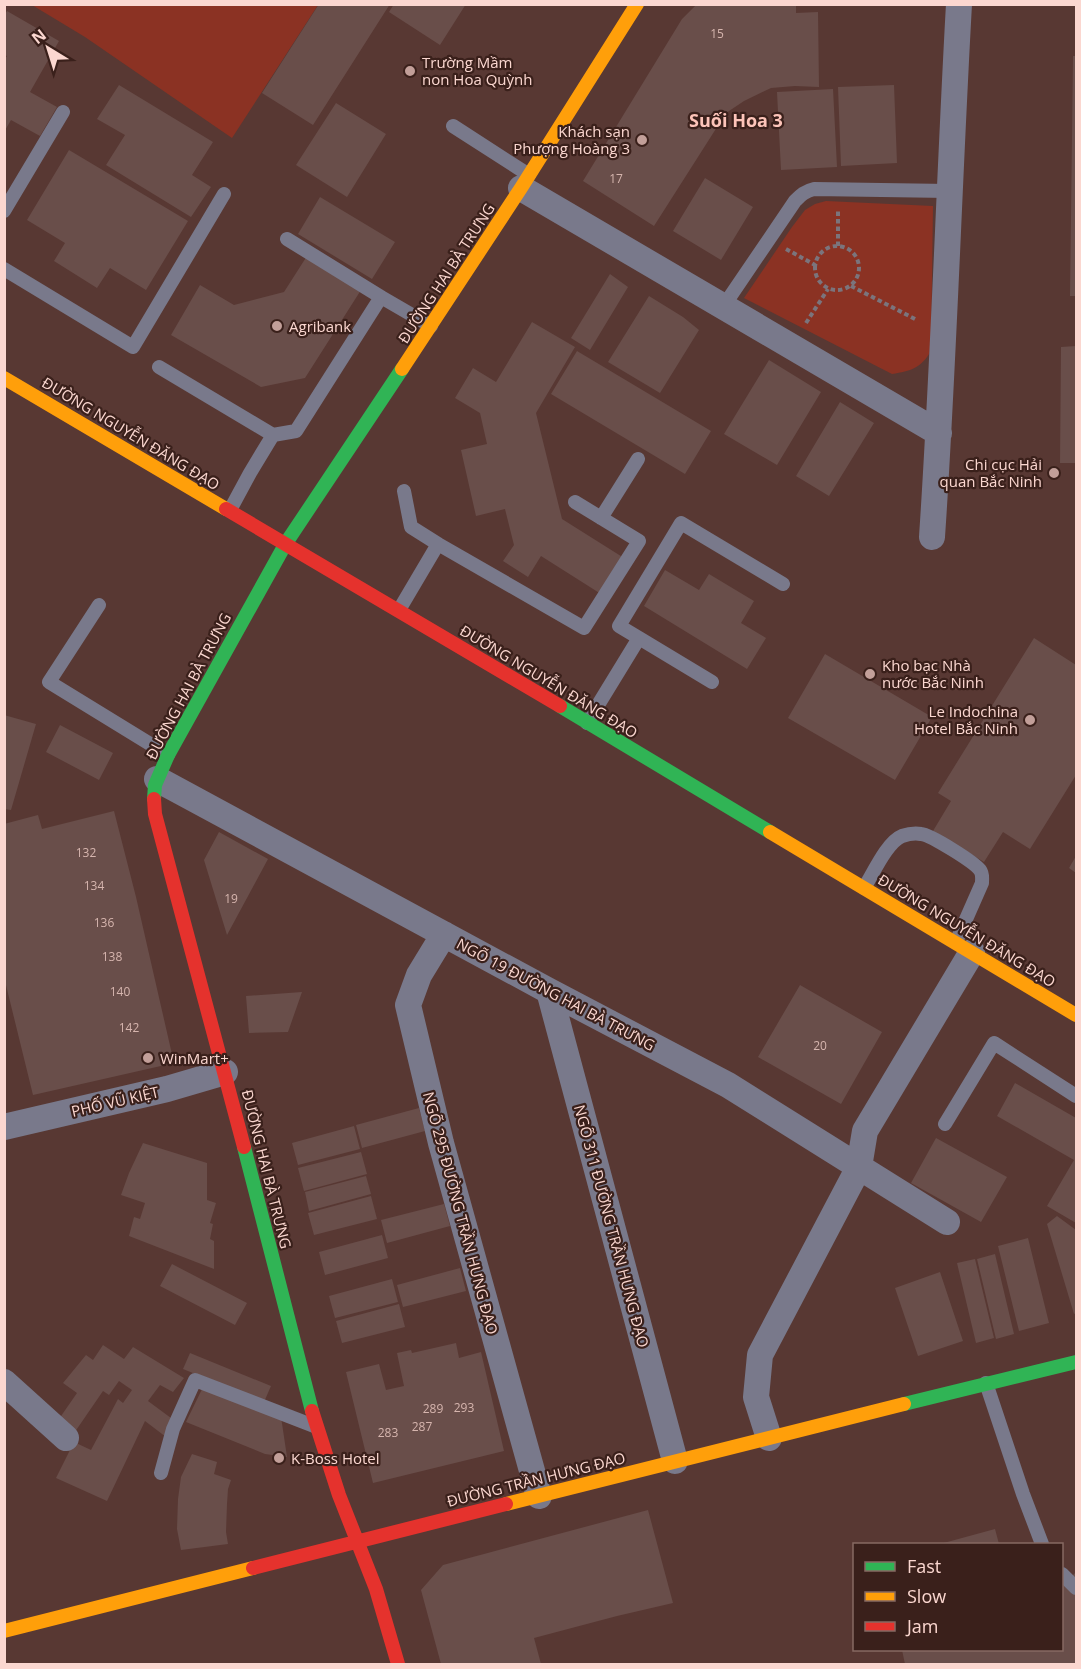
<svg xmlns="http://www.w3.org/2000/svg" width="1081" height="1669" font-family="'Open Sans',sans-serif">
<rect width="100%" height="100%" fill="#583833"/>
<path fill="#8b3223" d="M32 5H318L232 138 85 37Z
M826 201 933 206 931 351C921 368 911 371 892 374L744 298 792 227 805 210 815 204Z"/>
<path fill="#694e4a" d="M319 4H390L313 125 262 93Z
M394 4H466L440 45 389 12Z
M697 4H765V6L796 5V13L818 12 819 87 795 86 771 88 744 101 726 113 654 226 583 181 682 19Z
M7 11 59 41 30 92 57 107 40 136 11 120 4 132V60L7 56 4 55V16Z
M1073 56H1076V296H1070Z
M119 85 213 142 192 175 211 187 191 217 106 165 125 135 97 119Z
M894 85 897 163 841 166 838 87Z
M833 89 837 167 781 170 777 92Z
M336 103 386 134 347 197 296 165Z
M69 150 188 221 146 290 110 268 97 288 54 261 65 243 27 220Z
M705 178 753 207 721 260 673 231Z
M320 197 395 242 372 279 298 234Z
M307 256 361 290 305 378 261 387 171 335 200 285 234 305 284 292Z
M610 274 628 287 590 350 571 338Z
M649 296 683 317 699 330 660 393 608 362Z
M532 322 575 347 536 413 562 519 624 558 601 594 541 556 528 577 503 561 514 545 505 509 476 516 461 450 487 444 480 413 455 398 473 368 496 382Z
M1076 346V463H1060L1061 347Z
M577 351 711 431 685 474 551 394Z
M769 360 821 392 777 465 724 434Z
M840 402 874 423 829 496 796 476Z
M665 570 699 590 709 574 754 601 741 623 766 638 747 669 644 606Z
M1034 638 1076 665V775L1030 849 1003 832 984 862 933 831 951 801 938 793Z
M825 654 932 717 895 780 788 718Z
M4 715 36 724 11 810 4 809Z
M60 725 113 753 99 780 46 752Z
M114 811 136 897 174 1063 33 1095 4 977V824L38 815 42 829Z
M219 832 268 859 227 935 204 860Z
M1076 856V873L1069 868Z
M800 985 882 1032 841 1104 758 1057Z
M302 992 288 1032 249 1033 246 996Z
M1015 1083 1076 1118V1223L1047 1206 1074 1160 997 1116Z
M419 1108 425 1131 362 1148 356 1125Z
M354 1126 360 1149 298 1165 292 1143Z
M936 1138 1007 1177 981 1222 911 1183Z
M143 1143 207 1163V1200L216 1203 210 1223 213 1224 210 1239 214 1241V1269L129 1236 134 1217 140 1219 145 1203 121 1195 129 1173Z
M361 1152 367 1174 304 1191 298 1168Z
M366 1176 371 1194 309 1211 305 1192Z
M371 1196 377 1219 314 1235 308 1213Z
M444 1204 450 1226 387 1243 381 1220Z
M1057 1216 1076 1230V1313L1074 1314 1047 1224Z
M382 1235 388 1258 325 1275 319 1252Z
M1028 1238 1049 1323 1019 1331 998 1246Z
M995 1254 1014 1334 996 1339 977 1259Z
M975 1259 994 1338 976 1343 957 1263Z
M172 1264 247 1303 235 1325 160 1286Z
M460 1268 466 1291 403 1307 397 1285Z
M940 1272 963 1341 918 1356 895 1288Z
M392 1279 398 1302 335 1318 329 1296Z
M399 1304 405 1327 342 1343 336 1321Z
M456 1343 459 1358 481 1352 504 1451 373 1483 346 1372 379 1364 386 1390 404 1386 397 1353 411 1350 412 1353Z
M103 1345 124 1359 133 1347 184 1378 173 1392 160 1385 148 1401 175 1421 166 1437 145 1421 107 1501 56 1478 74 1442 91 1450 118 1399 123 1403 132 1390 119 1381 109 1395 103 1391 68 1442 52 1429 77 1393 63 1383 86 1355 93 1360Z
M190 1353 271 1386 264 1402 183 1369Z
M204 1385 280 1410 287 1457 265 1454 186 1422Z
M192 1454 217 1462 214 1474 231 1480 228 1489 227 1504 226 1532 228 1544 181 1550 177 1529 178 1499 181 1477Z
M648 1510 673 1603 617 1616 534 1638 541 1664H441L421 1590 443 1565Z
M995 1529 999 1544H940Z
M1076 1572V1664H905L902 1650H1062V1586Z"/>
<g fill="none" stroke-linecap="round" stroke-linejoin="round">
<path stroke="#7b747c" stroke-width="4" stroke-dasharray="4.5 3" stroke-linecap="butt" d="M815 268a22 22 0 1 1 44 0a22 22 0 1 1-44 0Z
M838 246V210
M786 249 815 265
M851 286 917 320
M806 323 828 289"/>
<path stroke="#79798b" stroke-width="14" d="M453 126 529 175
M4 211 63 112
M4 269 133 347 224 194
M381 297 431 326
M723 307 795 201C801 195 805 191 814 189L949 191
M159 367 273 435 250 473 230 510
M273 435 296 431 381 297 287 239
M601 518 638 459
M438 544 584 628 639 541 575 502
M99 605 49 682 168 755
M399 610 438 544 411 527 404 491
M639 638 619 626 681 523 783 584
M587 723 639 638 712 682
M864 888C873 874 887 842 902 836 908 834 915 833 921 834 931 835 974 862 980 870 983 874 982 878 982 883L956 942
M945 1124 994 1043 1076 1096
M986 1383 1023 1494 1042 1544
M161 1473 173 1429 195 1380 314 1426
M1062 1574 1076 1588"/>
<path stroke="#79798b" stroke-width="26" d="M521 188 939 433
M932 537C944 359 949 182 959 4
M157 779 549 991 728 1085 947 1222
M444 934 419 975 408 1005 441 1143 539 1496
M549 991 675 1461
M4 1127 167 1089 225 1072
M4 1382 66 1438
M769 1438 756 1397 760 1355 859 1167 865 1131 972 952"/>
<path stroke="#30b455" stroke-width="14" d="M560 706 770 832
M154 799 155 785 168 755 286 543 402 369
M244 1147 312 1411
M904 1404 1076 1362"/>
<path stroke="#ff9f0a" stroke-width="14" d="M402 369 521 188 637 4
M4 378 226 509
M770 832 1076 1015
M506 1504 904 1404
M4 1631 253 1568"/>
<path stroke="#e5322d" stroke-width="14" d="M226 509 560 706
M154 799 155 814 244 1147
M312 1411 339 1495 376 1589 398 1664
M253 1568 506 1504"/>
</g>
<g fill="#c29f99" stroke="#3a201b" stroke-width="2">
<circle cx="410" cy="71" r="6"/>
<circle cx="642" cy="140" r="6"/>
<circle cx="277" cy="326" r="6"/>
<circle cx="1054" cy="473" r="6"/>
<circle cx="870" cy="674" r="6"/>
<circle cx="1030" cy="720" r="6"/>
<circle cx="148" cy="1058" r="6"/>
<circle cx="279" cy="1458" r="6"/>
</g>
<g text-anchor="middle" dominant-baseline="central" stroke-width="4.5" stroke-linejoin="round" paint-order="stroke">
<g font-size="12" fill="#d6b5ae">
<text x="717" y="33">15</text>
<text x="616" y="178">17</text>
<text x="86" y="852">132</text>
<text x="94" y="885">134</text>
<text x="231" y="898">19</text>
<text x="104" y="922">136</text>
<text x="112" y="956">138</text>
<text x="120" y="991">140</text>
<text x="129" y="1027">142</text>
<text x="820" y="1045">20</text>
<text x="464" y="1407">293</text>
<text x="433" y="1408">289</text>
<text x="422" y="1426">287</text>
<text x="388" y="1432">283</text>
</g>
<g font-size="15" fill="#fbd7d0" stroke="#3a201b" text-anchor="start">
<text x="422" y="62">Trường Mầm<tspan x="422" dy="17">non Hoa Quỳnh</tspan></text>
<text x="630" y="131" text-anchor="end">Khách sạn<tspan x="630" dy="17">Phượng Hoàng 3</tspan></text>
<text x="289" y="326">Agribank</text>
<text x="1042" y="464" text-anchor="end">Chi cục Hải<tspan x="1042" dy="17">quan Bắc Ninh</tspan></text>
<text x="882" y="665">Kho bạc Nhà<tspan x="882" dy="17">nước Bắc Ninh</tspan></text>
<text x="1018" y="711" text-anchor="end">Le Indochina<tspan x="1018" dy="17">Hotel Bắc Ninh</tspan></text>
<text x="160" y="1058">WinMart+</text>
<text x="291" y="1458">K-Boss Hotel</text>
</g>
<g font-size="15" fill="#fbd7d0" stroke="#3a201b">
<text transform="translate(446 273) rotate(-57)">ĐƯỜNG HAI BÀ TRƯNG</text>
<text transform="translate(131 433) rotate(31)">ĐƯỜNG NGUYỄN ĐĂNG ĐẠO</text>
<text transform="translate(549 681) rotate(31)">ĐƯỜNG NGUYỄN ĐĂNG ĐẠO</text>
<text transform="translate(188 686) rotate(-62)">ĐƯỜNG HAI BÀ TRƯNG</text>
<text transform="translate(967 930) rotate(31)">ĐƯỜNG NGUYỄN ĐĂNG ĐẠO</text>
<text transform="translate(556 994) rotate(28)">NGÕ 19 ĐƯỜNG HAI BÀ TRƯNG</text>
<text transform="translate(115 1101) rotate(-13)">PHỐ VŨ KIỆT</text>
<text transform="translate(267 1169) rotate(76)">ĐƯỜNG HAI BÀ TRƯNG</text>
<text transform="translate(461 1213) rotate(75)">NGÕ 295 ĐƯỜNG TRẦN HƯNG ĐẠO</text>
<text transform="translate(612 1226) rotate(75)">NGÕ 311 ĐƯỜNG TRẦN HƯNG ĐẠO</text>
<text transform="translate(536 1479) rotate(-14)">ĐƯỜNG TRẦN HƯNG ĐẠO</text>
</g>
<g font-size="18" font-weight="bold" fill="#fdc4b9" stroke="#3a201b">
<text x="736" y="120">Suối Hoa 3</text>
</g>
</g>
<rect width="1081" height="1669" fill="none" stroke="#fbd7d0" stroke-width="12"/>
<rect x="853" y="1543" width="210" height="108" fill="#3a201b" stroke="#876963" stroke-width="1.5"/>
<rect x="865" y="1562" width="30" height="9" fill="#30b455" stroke="#876963" stroke-width="1.5"/>
<text x="907" y="1573" font-size="18" fill="#fbd7d0">Fast</text>
<rect x="865" y="1592" width="30" height="9" fill="#ff9f0a" stroke="#876963" stroke-width="1.5"/>
<text x="907" y="1603" font-size="18" fill="#fbd7d0">Slow</text>
<rect x="865" y="1622" width="30" height="9" fill="#e5322d" stroke="#876963" stroke-width="1.5"/>
<text x="907" y="1633" font-size="18" fill="#fbd7d0">Jam</text>
<g transform="translate(48 48) rotate(322)" stroke="#3a201b" stroke-width="4.5" paint-order="stroke">
<path d="M0-4.5L10 22L0 15L-10 22Z" fill="#fbd7d0"/>
<text y="-9" font-size="16" font-weight="bold" text-anchor="middle" fill="#fbd7d0">N</text>
</g>
</svg>
